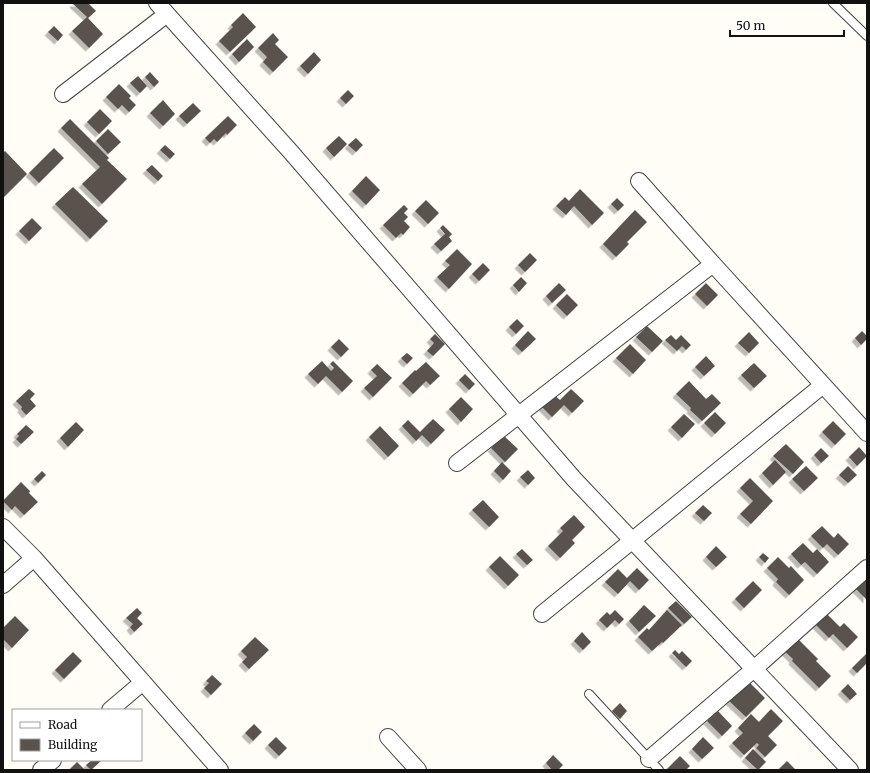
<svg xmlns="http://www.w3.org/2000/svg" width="870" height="773" font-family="Merriweather,serif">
<defs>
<filter id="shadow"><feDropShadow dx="-3.5" dy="3.5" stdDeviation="0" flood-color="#0004"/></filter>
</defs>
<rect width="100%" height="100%" fill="#fffdf5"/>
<path fill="#5a524d" filter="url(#shadow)" d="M74 3H88L96 11 88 18 103 34 89 48 72 31 87 17 73 4Z
M243 13 256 27 230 52 219 41 233 27 231 25Z
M54 26 63 35 58 41 48 32Z
M273 33 279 40 275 44 288 57 273 72 263 62 267 57 258 48Z
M247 39 254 47 239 62 232 54Z
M314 52 321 60 308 74 300 66Z
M150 72 159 82 154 87 145 77Z
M138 76 147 86 140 93 130 83Z
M119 84 131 96 129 98 136 105 129 112 122 105 118 109 106 97Z
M348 90 354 96 346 104 340 98Z
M163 100 175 114 163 126 150 113Z
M193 103 201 111 187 124 179 116Z
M100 109 112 121 99 134 87 122Z
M228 116 237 125 227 135 226 133 217 142 214 139 210 143 205 138Z
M70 119 109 158 107 160 127 179 102 204 82 184 100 167 61 128Z
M108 129 121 142 108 154 96 141Z
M339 136 347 144 334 157 326 148Z
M356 138 363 145 356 152 348 145Z
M165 145 175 154 170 159 160 150Z
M54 148 64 158 39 183 29 173Z
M5 151 27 174 3 198V153Z
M152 165 163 176 158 181 146 170Z
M366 176 380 190 366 205 352 191Z
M73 187 108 221 90 239 55 204Z
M580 189 604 213 592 225 574 206 566 215 556 206 565 197 569 201Z
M617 198 624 205 618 211 611 204Z
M426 200 439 213 428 224 415 211Z
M404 205 408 209 404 213 408 217 404 221 410 227 403 235 401 233 396 238 383 225Z
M635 210 647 222 627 242 629 244 616 257 603 244Z
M32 218 42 228 29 241 19 231Z
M443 225 452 234 449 237 452 241 441 251 434 244 445 234 440 228Z
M457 249 472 264 449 289 437 277 450 265 445 261Z
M530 253 537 260 525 272 518 265Z
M483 263 490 270 479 281 472 274Z
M521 277 527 283 519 292 513 285Z
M559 283 566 290 552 303 546 296Z
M706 283 718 295 707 306 695 294Z
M567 294 578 305 567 316 556 305Z
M517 319 524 326 516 334 509 327Z
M647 326 663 341 652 352 636 337Z
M528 331 536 339 522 352 515 345Z
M862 331 867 336V339L861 345 855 338Z
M749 332 759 343 749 353 738 343Z
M435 334 445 344 433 356 427 351 434 343 430 339Z
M671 335 676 340 681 335 691 345 686 350 682 346 677 351 665 340Z
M339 339 349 349 341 357 331 347Z
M630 344 646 360 633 374 616 358Z
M407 353 413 358 407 364 401 358Z
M706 356 715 366 704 376 695 367Z
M322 361 331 371 334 368 330 364 333 361 353 381 342 392 326 376 318 384 308 374Z
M426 362 440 376 430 385 426 381 413 394 402 383 415 370 416 371Z
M754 363 767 376 754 388 741 375Z
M377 364 392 378 373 397 364 388 377 376 371 370Z
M465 374 475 384 469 390 459 380Z
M689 381 706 399 712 394 721 403 702 421 690 410 691 408 676 394Z
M29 389 35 394 30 399 36 406 26 415 21 409 22 407 16 401Z
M571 389 584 401 572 413 564 405 552 417 540 405 552 393 560 400Z
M461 397 473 409 461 422 449 409Z
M715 412 726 423 715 434 704 423Z
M684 414 695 424 682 438 671 427Z
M433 419 445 430 431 444 422 435 416 441 402 426 408 420 420 432Z
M833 421 846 434 835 445 822 432Z
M76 422 84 430 68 447 60 438Z
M26 425 34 432 21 444 16 439 19 436 17 434Z
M380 426 399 446 388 457 369 437Z
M504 436 518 449 505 462 491 448Z
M786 444 804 462 793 474 773 456Z
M859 447 867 456 857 466 849 457Z
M821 448 829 456 821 463 814 455Z
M775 460 786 472 773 485 762 473Z
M502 462 511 471 503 480 494 471Z
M806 466 818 478 804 491 792 479Z
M848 466 857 475 848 483 839 475Z
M528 470 535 478 528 485 520 477Z
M42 471 46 475 38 483 34 479Z
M750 478 773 501 751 524 740 514 753 501 740 488Z
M21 482 30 491 29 493 38 502 24 515 15 506 12 510 3 501Z
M483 500 499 517 489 527 472 510Z
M703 505 712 513 704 521 695 513Z
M574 515 585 527 572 540 575 543 560 558 548 546 563 531 560 528Z
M822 526 834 538 838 533 849 544 838 555 827 544 823 548 811 536Z
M803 543 813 553 817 549 829 562 817 574 805 562 801 565 791 554Z
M716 546 727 557 716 567 706 557Z
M522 549 533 560 527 565 516 554Z
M763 553 769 558 765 563 759 557Z
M500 556 519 575 508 586 489 567Z
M778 557 789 568 791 566 804 580 789 595 776 582 778 579 767 568Z
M637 568 649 580 639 590 630 581 618 594 605 582 618 569 627 578Z
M867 574V600L854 587Z
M753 581 762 590 744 608 735 599Z
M676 601 692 617 684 624 668 608Z
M644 605 656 616 639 632 629 621Z
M137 608 142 613 137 618 143 624 134 632 130 627 133 624 126 618Z
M615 610 624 619 619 624 615 620 607 628 599 620 607 612 610 615Z
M667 610 682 625 663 643 662 642 652 651 638 637 647 628 649 630Z
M827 614 840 627 844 623 858 637 847 648 833 634 829 638 816 625Z
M15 616 29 630 12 648 3 639V628Z
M582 632 591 642 583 650 574 641Z
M255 637 269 650 249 669 242 662 247 657 241 651Z
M796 637 818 659 816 661 831 676 819 688 792 661 793 659 783 650Z
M675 650 679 654 682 651 692 661 686 667 672 653Z
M73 652 82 661 64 679 55 670Z
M866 654 867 663 857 673 852 668Z
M212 675 222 684 211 695 204 688 209 683 206 681Z
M746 679 765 698 746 717 727 699Z
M848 684 857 694 850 700 841 691Z
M620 703 627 711 620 719 612 711Z
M771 709 783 721 768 736 777 745 765 757 756 748 759 745 757 743 744 755 732 743 743 733 738 728 751 714 759 722Z
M718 711 732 726 722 736 707 721Z
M254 724 262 732 253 741 245 733Z
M276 737 287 748 279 756 268 745Z
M703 737 714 748 702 759 692 749Z
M753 749 766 762 758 770 745 758Z
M553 755 563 765 558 770H552L546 763Z
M680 756 690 766 686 770H666Z
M92 760H102L91 770 86 765Z
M787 761 796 770H778Z
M77 762 85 770H69Z"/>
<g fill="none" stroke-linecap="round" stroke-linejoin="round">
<defs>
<path id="service" d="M833 3 867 36
M589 694 659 770"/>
<path id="minor" d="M157 3 290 151 574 479 850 770
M63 94 167 14
M639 181 713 264
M457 463 713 264 867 433
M3 527 34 558 220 770
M3 585 34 558
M542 614 823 385
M110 710 143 682
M388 737 418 770
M649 759 754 669 867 568
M41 770 53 760"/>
</defs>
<use href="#service" stroke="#444" stroke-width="10"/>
<use href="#minor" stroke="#444" stroke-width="18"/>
<use href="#service" stroke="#fff" stroke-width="8"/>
<use href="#minor" stroke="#fff" stroke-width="16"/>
</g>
<rect width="870" height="773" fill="none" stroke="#111111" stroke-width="8"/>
<rect x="12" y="709" width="130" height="52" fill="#ffffff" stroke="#a0a0a0"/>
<rect x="20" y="722" width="20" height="6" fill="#ffffff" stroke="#a0a0a0"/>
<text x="48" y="729" font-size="12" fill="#111111">Road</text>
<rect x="20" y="739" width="20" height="12" fill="#5a524d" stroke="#a0a0a0"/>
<text x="48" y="749" font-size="12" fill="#111111">Building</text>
<path d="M730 30v6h114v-6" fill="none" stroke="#111111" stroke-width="2"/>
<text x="736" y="30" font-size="12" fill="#111111" stroke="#ffffff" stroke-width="3" paint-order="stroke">50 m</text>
</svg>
